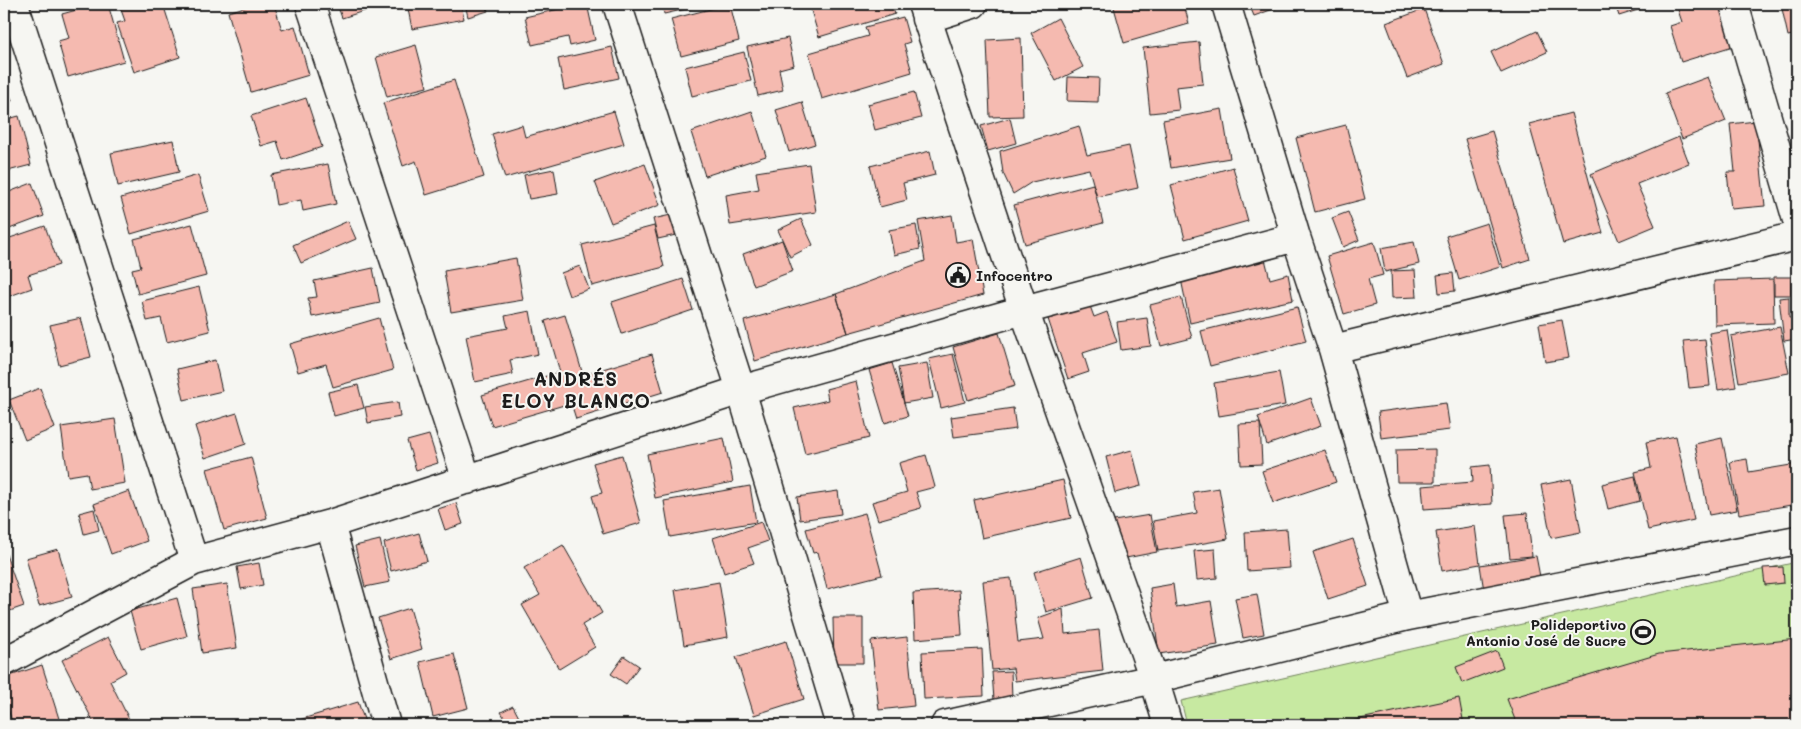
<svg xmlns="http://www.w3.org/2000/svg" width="1801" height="729" font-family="Mali,sans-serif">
<rect width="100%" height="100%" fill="#f6f6f2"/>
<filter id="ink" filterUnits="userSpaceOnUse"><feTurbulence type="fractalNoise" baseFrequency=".02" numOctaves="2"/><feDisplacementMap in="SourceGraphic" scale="10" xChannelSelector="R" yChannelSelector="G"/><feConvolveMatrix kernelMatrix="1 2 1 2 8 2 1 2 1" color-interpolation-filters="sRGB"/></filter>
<g filter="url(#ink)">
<path fill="#c7e9a1" stroke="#72825e" d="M1797 562V725H1187L1181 701Z"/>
<path fill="#f5bab0" stroke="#1c1c1c" d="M98 4H108L124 61 68 77 58 41 69 38 62 14Z
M119 4H163L180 57 134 72 117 23 125 21Z
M255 4H274L282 30 295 26 309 75 251 92 228 12Z
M337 4H386L342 18Z
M407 4H461L464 19 412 29Z
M465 4H486L488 11 468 17Z
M580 4H587L595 40 570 46 568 37 532 45 525 17Z
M662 4H700V6L664 14Z
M730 4 739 41 681 56 671 19Z
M809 4H891L895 14 819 37Z
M1113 4H1184L1189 24 1124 43Z
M1249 4H1287L1254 16Z
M1615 4H1640L1641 9 1619 16Z
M1676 4H1721L1733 46 1681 62 1670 26 1682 22Z
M1781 4H1797V34L1788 36Z
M1424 9 1444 64 1407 78 1386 23Z
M903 17 910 42 904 44 912 72 822 99 809 53 868 36 865 27Z
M1058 18 1083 67 1056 81 1031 33Z
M1537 31 1547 52 1501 73 1491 52Z
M788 38 794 65 779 69 783 90 758 96 747 47Z
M1021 38 1023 116 990 117 987 40Z
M1199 42 1203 84 1176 87 1179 110 1150 113 1143 48Z
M416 45 427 87 387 97 376 57Z
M612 47 619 78 564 90 558 59Z
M744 52 751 81 692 96 685 67Z
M4 76 12 101 4 104Z
M1068 77 1099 78 1098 102 1067 101Z
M1708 77 1726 121 1682 139 1665 93Z
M454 80 484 177 426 195 416 161 403 166 383 103Z
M914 92 921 118 875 130 868 104Z
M306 98 322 147 283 160 277 141 261 146 251 116Z
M802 102 815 144 789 152 776 110Z
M1222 109 1230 158 1171 168 1163 120Z
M614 111 624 144 505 178 492 134 522 125 525 137Z
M752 111 766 156 705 176 691 132Z
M1571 113 1603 233 1563 244 1529 124Z
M19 116 31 165 4 172V120Z
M1010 118 1016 143 988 151 981 126Z
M1756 121 1765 206 1731 209 1727 172H1735L1730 124Z
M1346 125 1365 199 1315 212 1296 138Z
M1079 126 1087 155 1129 146 1138 188 1097 197 1089 169 1032 182 1013 194 1003 173 1000 151Z
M1492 131 1530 259 1503 268 1465 139Z
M1679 137 1689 163 1637 184 1655 226 1619 241 1591 174Z
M173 140 179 172 118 186 111 153Z
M930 151 935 175 903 183 907 200 880 207 870 166Z
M328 164 336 204 303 211 301 200 276 205 271 175Z
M645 164 660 205 611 223 595 182Z
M809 164 816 212 730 225 726 195 759 189 756 172Z
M1233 167 1248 221 1185 239 1171 185Z
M554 169 558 194 529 199 524 175Z
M198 175 209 211 131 234 121 198Z
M32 183 44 216 4 231V194Z
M1093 184 1103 223 1025 244 1014 205Z
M1348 212 1359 240 1343 247 1332 218Z
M671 215 676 235 658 239 653 219Z
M952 215 956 242 973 239 983 295 848 333 836 294 925 261 918 221Z
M801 219 813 245 790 257 778 230Z
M348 221 356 239 301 263 293 245Z
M1487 223 1500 267 1459 280 1446 236Z
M192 224 206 276 138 294 132 269 141 267 134 239Z
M916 225 920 249 894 255 889 230Z
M45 226 59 265 28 275 32 288 4 298V240Z
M654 226 664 267 592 286 582 245Z
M782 240 793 271 754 286 743 254Z
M1374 242 1383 275 1368 279 1375 305 1344 314 1327 256Z
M1414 242 1419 264 1385 272 1381 248Z
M516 258 523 300 451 312 444 271Z
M1265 259 1270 279 1288 274 1293 300 1190 323 1181 279Z
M580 266 589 289 569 296 561 273Z
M373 268 380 303 312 317 308 298 317 297 314 281Z
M1415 270 1417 297 1392 298 1391 271Z
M1453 273 1455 291 1439 293 1437 275Z
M1774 277H1791V295H1774Z
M683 279 693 310 622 334 612 302Z
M1773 279 1774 323 1715 325 1714 281Z
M199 287 210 331 167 342 161 318 147 321 142 301Z
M836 294 848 333 755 361 744 321Z
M1181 297 1192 338 1161 346 1150 305Z
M1789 297V318L1797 317V339L1784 341 1779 298Z
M1090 306 1094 317 1107 312 1117 342 1083 353 1089 372 1068 379 1048 319Z
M1297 307 1306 341 1210 366 1201 331Z
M530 311 538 354 510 360 513 374 475 382 466 336 508 328 505 316Z
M565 315 583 375 652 354 663 392 576 419 571 403 492 426 482 395 560 372 545 321Z
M81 318 91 357 59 365 50 325Z
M379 318 393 370 333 387 326 364 298 372 290 344Z
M1147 318 1151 346 1121 350 1117 322Z
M1562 320 1569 358 1545 362 1539 324Z
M1780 327 1789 373 1739 382 1731 336Z
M1727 330 1736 387 1718 390 1709 333Z
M999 333 1015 386 968 400 953 347Z
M1705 339 1710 386 1689 388 1683 341Z
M953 354 965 402 941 408 929 359Z
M215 360 222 391 184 400 177 369Z
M892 363 908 416 885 423 869 370Z
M927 363 933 398 904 403 898 368Z
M1279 372 1285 405 1219 416 1214 383Z
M856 381 869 438 805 454 794 408 828 400 826 389Z
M358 385 364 408 334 416 328 392Z
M40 388 55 428 25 440 9 400Z
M1311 398 1321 426 1267 445 1258 417Z
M398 402 400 417 368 423 365 407Z
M1446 403 1450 430 1381 438 1378 412Z
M1013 408 1016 429 954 437 951 417Z
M237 413 246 444 205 458 195 426Z
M115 419 125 483 90 489 87 473 68 476 61 427Z
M1260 423 1262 464 1241 465 1239 424Z
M429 435 438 463 416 470 407 441Z
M1676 436 1694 520 1648 530 1635 472 1651 468 1646 442Z
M724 438 733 482 655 498 647 454Z
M1722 438 1737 510 1709 515 1695 444Z
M1435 449V482H1397L1396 450Z
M1132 450 1141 486 1115 493 1106 457Z
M1325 450 1336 482 1273 503 1262 471Z
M622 455 641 523 603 534 592 496 602 493 593 463Z
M926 455 935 487 916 492 921 508 878 520 872 502 907 492 899 463Z
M251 457 267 518 224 530 207 469Z
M1747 459 1749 472 1797 464V504L1739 514 1730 462Z
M1490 465 1492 504 1424 509 1422 486 1473 482 1472 467Z
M1635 476 1640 501 1608 509 1602 484Z
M1571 479 1581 532 1551 538 1541 485Z
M1063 480 1071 518 982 538 974 500Z
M750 486 756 522 670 537 664 501Z
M1219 488 1228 539 1158 551 1153 521 1197 513 1193 492Z
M129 491 147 541 111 554 94 504Z
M838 491 841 514 800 520 797 497Z
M456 503 463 524 445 530 438 509Z
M94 509 99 530 84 534 79 513Z
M865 513 882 575 827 589 818 552 813 553 806 529Z
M1527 513 1532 556 1510 558 1505 515Z
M1150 515 1157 552 1121 559 1114 521Z
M761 522 768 541 748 548 754 563 724 573 713 538Z
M1475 526 1480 564 1442 571 1436 532Z
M1287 529 1290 568 1247 571 1245 532Z
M419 533 427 561 391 571 384 543Z
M1353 539 1368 586 1328 599 1313 552Z
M380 540 390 582 365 587 355 546Z
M563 545 602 613 582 625 595 647 559 669 522 605 540 595 524 568Z
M4 549 24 606 4 613Z
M58 549 72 597 39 606 26 558Z
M1215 549 1217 578 1197 580 1194 551Z
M1536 556 1541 582 1484 591 1480 565Z
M1081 557 1093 598 1046 612 1034 572Z
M259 563 263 585 241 589 237 567Z
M1783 567 1784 583 1765 585 1763 568Z
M1011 578 1018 642 1044 639 1038 618 1063 609 1065 634 1099 630 1103 671 1015 681 1013 668 992 670 983 581Z
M719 582 728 637 684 645 675 590Z
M227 584 237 648 202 653 193 589Z
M1173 584 1176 607 1211 601 1218 645 1159 654 1150 588Z
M959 590 962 635 915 639 913 593Z
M1257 594 1264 634 1243 638 1235 598Z
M177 598 187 636 141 649 130 611Z
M410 608 422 649 391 659 378 618Z
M833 618H863V663H834Z
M108 637 126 672 110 681 132 725H95L62 660Z
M907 637 914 706 879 710 871 641Z
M1797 639V725H1517L1507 699 1659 654Z
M786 641 804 699 754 715 736 657Z
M982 649 984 696 924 699 922 652Z
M1497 651 1503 667 1462 683 1456 667Z
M454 654 468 708 433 717 420 662Z
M624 656 639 666 626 684 611 674Z
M42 665 61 725H13L4 696V678Z
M1011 671 1012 698 994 700 992 672Z
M1459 698 1464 725H1332Z
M358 702 366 725H290L289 723Z
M513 706 523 725H509L501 712Z
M544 719 548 725H533Z"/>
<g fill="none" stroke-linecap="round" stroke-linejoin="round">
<defs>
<path id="minor" d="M14 4 194 561
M310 4 467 480
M617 4 741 390 841 725
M922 4 1024 310 1154 679 1168 725
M1226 4 1296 237 1333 349 1408 616
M1734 4 1797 220
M926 19 973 4
M1333 349 1797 236
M330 524 386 725
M4 662 194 561 330 524 741 390 1024 310 1296 237
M945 725 1154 679 1408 616 1797 540"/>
</defs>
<use href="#minor" stroke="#1c1c1c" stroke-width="31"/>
<use href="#minor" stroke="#f6f6f2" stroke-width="28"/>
</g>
</g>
<defs>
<symbol id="civic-ring" viewBox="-11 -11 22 22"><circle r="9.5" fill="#f6f6f2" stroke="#1c1c1c" stroke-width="1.5"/><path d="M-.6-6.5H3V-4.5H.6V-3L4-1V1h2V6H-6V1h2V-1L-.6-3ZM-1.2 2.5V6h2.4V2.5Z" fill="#1c1c1c"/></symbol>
<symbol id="stadium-ring" viewBox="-11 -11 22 22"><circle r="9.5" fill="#f6f6f2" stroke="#1c1c1c" stroke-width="1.5"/><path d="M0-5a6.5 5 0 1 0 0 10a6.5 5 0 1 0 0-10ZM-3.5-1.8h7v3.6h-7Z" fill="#1c1c1c"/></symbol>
</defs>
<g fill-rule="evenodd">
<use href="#civic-ring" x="944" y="261" width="28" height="28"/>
<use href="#stadium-ring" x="1629" y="618" width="28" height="28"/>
</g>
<g text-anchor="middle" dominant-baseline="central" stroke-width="4" stroke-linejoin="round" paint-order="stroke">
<g font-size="14" font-weight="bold" fill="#1c1c1c" stroke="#f6f6f2" text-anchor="start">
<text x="976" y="275">Infocentro</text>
<text x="1626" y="624" text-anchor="end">Polideportivo<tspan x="1626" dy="16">Antonio José de Sucre</tspan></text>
</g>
<g font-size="19" font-weight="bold" letter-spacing="1" fill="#1c1c1c" stroke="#f6f6f2">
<text x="576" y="378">ANDRÉS<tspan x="576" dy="22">ELOY BLANCO</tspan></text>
</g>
</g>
<rect width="1801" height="729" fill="none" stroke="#f6f6f2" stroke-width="20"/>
<rect x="10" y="10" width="1781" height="709" fill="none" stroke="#1c1c1c" stroke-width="2" filter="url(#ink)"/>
</svg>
